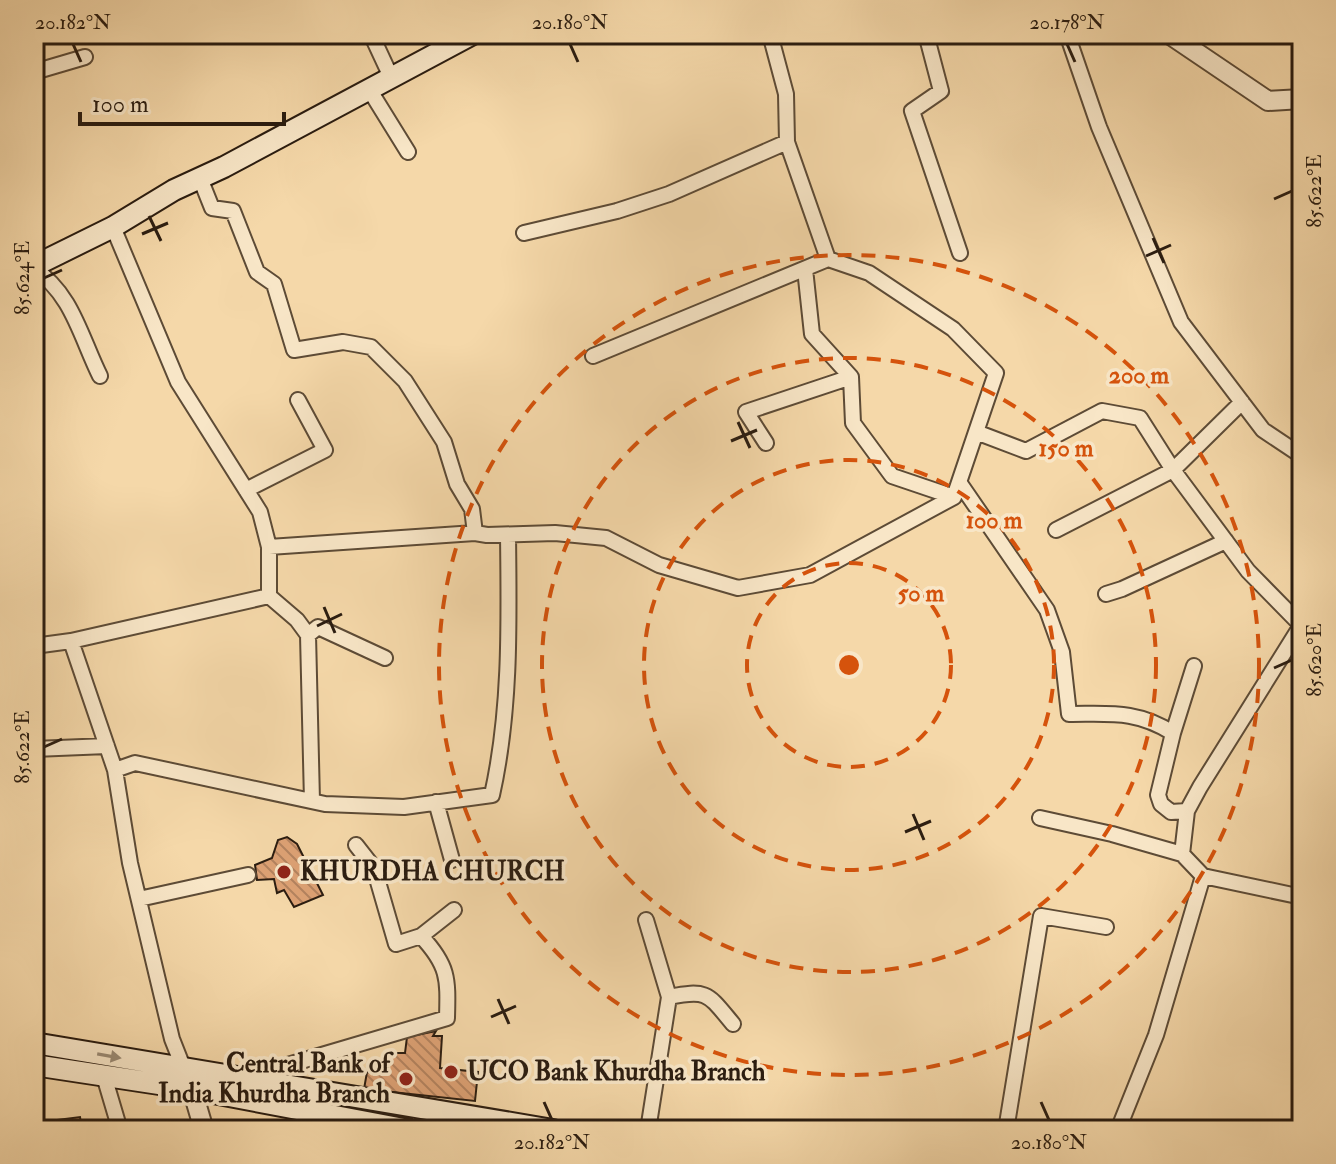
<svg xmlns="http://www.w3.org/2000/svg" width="1336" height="1164" font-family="'IM FELL Double Pica',serif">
<defs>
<pattern id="building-back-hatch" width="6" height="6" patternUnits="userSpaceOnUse" patternTransform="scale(2)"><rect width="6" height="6" fill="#dea275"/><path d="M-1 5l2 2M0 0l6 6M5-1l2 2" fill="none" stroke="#b4835f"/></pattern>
</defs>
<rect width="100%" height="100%" fill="#f5d8a9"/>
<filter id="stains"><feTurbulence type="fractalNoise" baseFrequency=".0025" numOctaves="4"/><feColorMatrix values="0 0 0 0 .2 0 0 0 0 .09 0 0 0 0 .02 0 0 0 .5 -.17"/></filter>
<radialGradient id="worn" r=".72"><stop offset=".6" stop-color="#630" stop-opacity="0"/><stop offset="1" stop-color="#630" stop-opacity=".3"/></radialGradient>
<path fill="url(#building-back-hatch)" stroke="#2a1c10" stroke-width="2" d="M287 837 297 844 323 895 294 907 284 890 277 893 274 879 257 880 255 865 272 858 278 840Z
M436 1031 433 1036H442L440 1068 478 1072 475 1101 364 1089 367 1072 387 1073 390 1053H405L407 1037Z
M80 1117 82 1130H34V1123Z"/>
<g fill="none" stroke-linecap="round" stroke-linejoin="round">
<defs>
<path id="minor" d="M371 34 391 77
M770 34 786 94 787 142 828 259 869 273 953 329 996 373 976 432 1026 451 1102 411 1140 418 1173 470 1248 571 1301 625
M926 34 941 91 912 111 960 253
M1067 34 1099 127 1181 322 1263 430 1302 456
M34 72 85 57
M369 89 408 152
M200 178 212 208 233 211 257 272 274 284 294 350 343 342 371 347 405 381 444 442 457 484 472 509 475 533
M524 233 617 211 669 194 787 142
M34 269C72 293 81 338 100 376
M805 269 812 334 851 377 853 423 892 476 954 497
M593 356 828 259
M766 443 746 412 851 377
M959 482 1047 610 1062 652 1069 714C1111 714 1136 710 1173 733
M246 490 325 450 298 400
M1056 530 1173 470 1242 402
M269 547 475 533 487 535 555 533 606 538 659 565 738 588 810 575 954 497 976 432
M1106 594 1122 589 1226 541
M269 596 297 620 308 635
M71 641 269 596V547L260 512 178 382 113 227
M34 646 71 641 115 770
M34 749 107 746
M312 801 308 635 318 627 385 658
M436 802 452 860
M1187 811 1171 812 1161 804 1158 795 1173 733 1194 666
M1040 818 1112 834 1182 854
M356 845 374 868 396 944 421 936
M1203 876 1302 897
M139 899 248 875
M646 920 669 997 648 1130
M669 997C708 989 708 994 733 1024
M185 1072 172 1039 130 863 115 770 135 763 325 804 404 807 492 795C511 710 509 621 508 535
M104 1076 120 1130
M247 1077 447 1018C448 979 449 966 421 936L454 910
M1006 1130 1041 916 1106 927
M1118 1130 1156 1035 1203 876 1182 854 1187 811 1200 787 1302 624"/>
<path id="tertiary" d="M1169 34 1268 101 1302 99
M192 1089 204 1130"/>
<path id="secondary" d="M34 266 113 227 174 190 224 167 473 34
M34 1043 553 1130
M34 1065 192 1089 409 1130"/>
</defs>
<use href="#minor" stroke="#5d4b36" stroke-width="18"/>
<use href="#tertiary" stroke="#5d4b36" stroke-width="22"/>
<use href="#secondary" stroke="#2a1c10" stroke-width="24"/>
<use href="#minor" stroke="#f8e6c7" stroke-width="14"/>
<use href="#tertiary" stroke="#f8e6c7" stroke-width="18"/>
<use href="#secondary" stroke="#f8e6c7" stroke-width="20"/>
</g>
<defs><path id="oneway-solid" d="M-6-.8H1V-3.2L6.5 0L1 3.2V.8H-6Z" transform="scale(2)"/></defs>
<use fill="#9b8b75" href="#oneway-solid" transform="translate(109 1056) rotate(10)"/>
<path fill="none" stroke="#2a1c10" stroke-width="3" d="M73 44 81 62M570 44 578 62M1067 44 1075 62M1274 199 1292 191M149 216 161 241M142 234 168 223M1153 238 1164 263M1146 256 1171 245M44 278 62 270M738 422 750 448M731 441 757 430M324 607 335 633M317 626 342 614M1274 668 1292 660M44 747 62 739M913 814 924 840M905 832 931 821M498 999 509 1024M491 1017 516 1006M544 1102 552 1120M1041 1102 1049 1120"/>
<g fill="none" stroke="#d5530c" stroke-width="4" stroke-dasharray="14 10">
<circle cx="849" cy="665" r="102"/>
<circle cx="849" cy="665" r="205"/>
<circle cx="849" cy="665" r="307"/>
<circle cx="849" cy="665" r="410"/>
</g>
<g fill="#8f2418" stroke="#f8e6c7" stroke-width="3">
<circle cx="284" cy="872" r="8"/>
<circle cx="451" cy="1072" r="8"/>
<circle cx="406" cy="1079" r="8"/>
</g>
<g text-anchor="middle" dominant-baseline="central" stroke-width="7" stroke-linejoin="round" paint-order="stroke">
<g font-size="26" font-weight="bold" fill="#2a1c10" stroke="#f8e6c7" text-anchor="start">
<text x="300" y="872">KHURDHA CHURCH</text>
<text x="390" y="1064" text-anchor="end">Central Bank of<tspan x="390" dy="30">India Khurdha Branch</tspan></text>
<text x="467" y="1072">UCO Bank Khurdha Branch</text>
</g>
</g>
<circle cx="849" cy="665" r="12" fill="#d5530c" stroke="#f8e6c7" stroke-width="4"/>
<g font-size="24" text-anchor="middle" font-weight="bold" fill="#d5530c" stroke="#f8e6c7" stroke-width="7" stroke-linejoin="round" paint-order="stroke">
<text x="1139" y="383">200 m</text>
<text x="1066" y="456">150 m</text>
<text x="994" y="528">100 m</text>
<text x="921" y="601">50 m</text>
</g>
<rect width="1336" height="1164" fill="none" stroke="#f5d8a9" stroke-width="88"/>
<path d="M80 112v12h204v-12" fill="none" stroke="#2a1c10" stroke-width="4"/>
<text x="92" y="112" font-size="24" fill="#2a1c10" stroke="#f8e6c7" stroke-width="6" paint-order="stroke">100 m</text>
<rect x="44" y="44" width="1248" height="1076" fill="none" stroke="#2a1c10" stroke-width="3"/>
<g font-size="20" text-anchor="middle" fill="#2a1c10">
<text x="73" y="29">20.182°N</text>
<text x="570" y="29">20.180°N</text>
<text x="1067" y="29">20.178°N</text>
<text transform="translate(1314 191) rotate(-90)" y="7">85.622°E</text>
<text transform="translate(22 278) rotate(-90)" y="7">85.624°E</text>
<text transform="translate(1314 660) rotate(-90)" y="7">85.620°E</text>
<text transform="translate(22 747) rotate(-90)" y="7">85.622°E</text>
<text x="552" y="1149">20.182°N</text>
<text x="1049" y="1149">20.180°N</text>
</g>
<rect width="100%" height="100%" filter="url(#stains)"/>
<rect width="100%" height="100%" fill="url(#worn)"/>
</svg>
